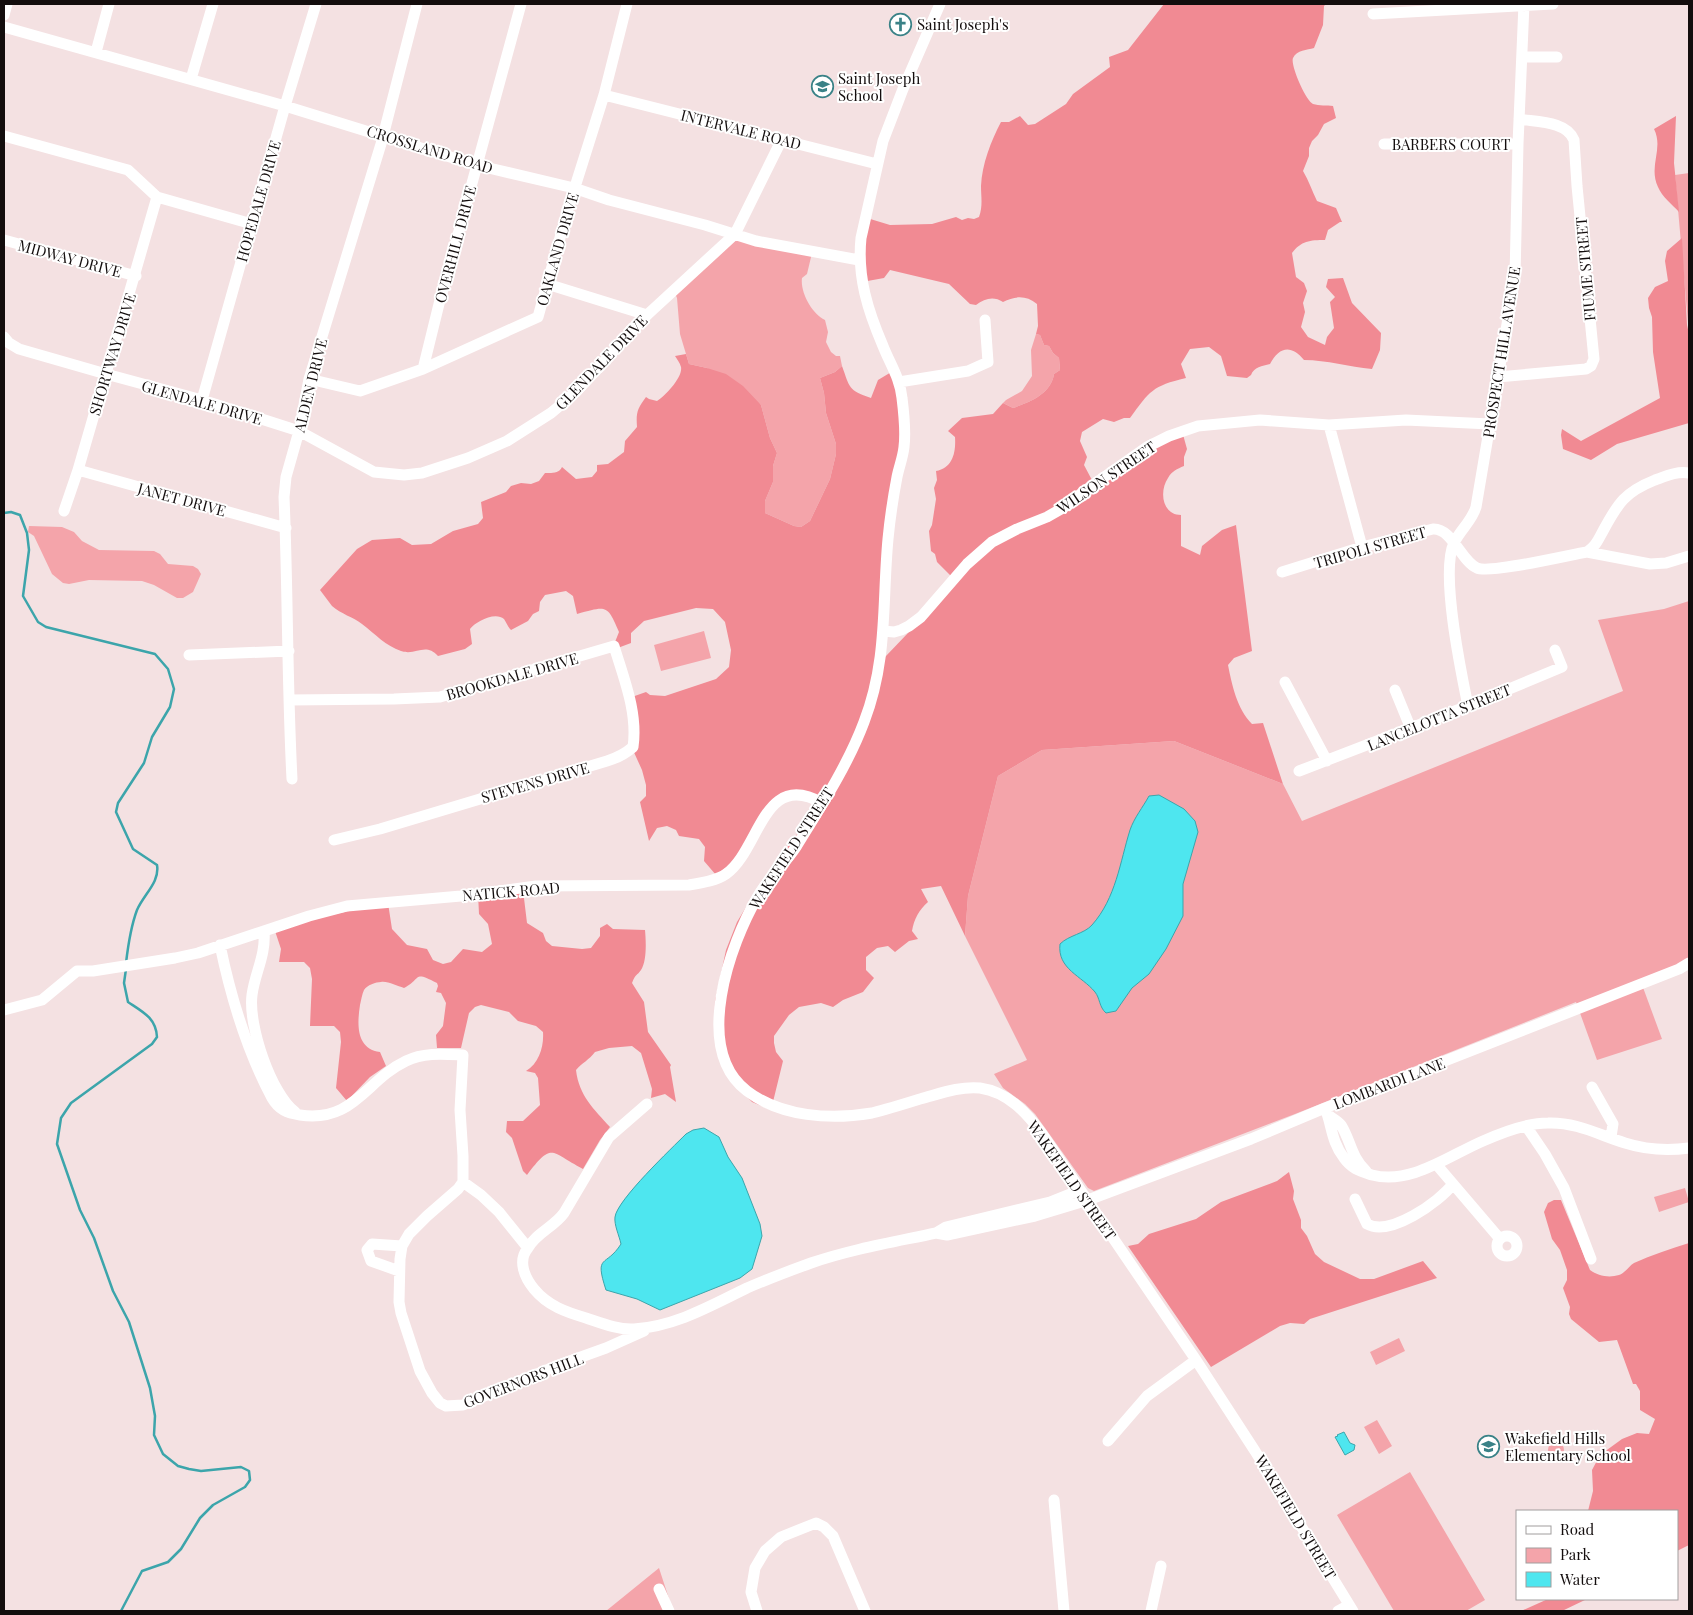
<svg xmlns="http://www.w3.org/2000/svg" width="1693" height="1615" font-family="'Playfair Display',serif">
<rect width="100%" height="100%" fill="#f4e1e2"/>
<path fill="#f4a4aa" d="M1689 173V334L1675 175Z
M730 239 812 253 807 274 802 278C800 292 812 314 825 320L828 332 826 342 831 352 836 356H840L842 366 835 372 820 378 824 393 826 413 836 444V454L830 479 810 521 801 527 794 526 765 513V501L773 482V466L777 453 770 438 761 405 707 368 689 364 680 334 677 298 674 291Z
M1036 334 1040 335 1044 345 1049 346 1053 353 1059 358 1060 370 1054 374C1051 394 1030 402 1013 408L1003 403 1006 400 1022 391 1032 376 1031 350Z
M29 526 62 527 74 532 82 541 99 550 154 551 160 554 168 564 193 566 198 569 201 574 193 592 183 598H177L154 585 142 581 89 580 69 584 63 583 52 574 34 536 28 532Z
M1689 601V959L1641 982 1662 1039 1597 1060 1576 1002 1295 1114 1094 1191 1088 1188 1035 1114 1025 1104 1003 1088 994 1074 1027 1060 965 936 968 896 998 776 1042 750 1174 741 1283 784 1302 821 1623 691 1598 620 1664 609Z
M704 631 711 658 661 671 654 645Z
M1685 1188 1689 1202 1659 1212 1654 1197Z
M1399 1338 1405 1351 1376 1365 1370 1352Z
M1377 1420 1392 1446 1379 1454 1364 1427Z
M1548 1450a8 8 0 1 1 16 0a8 8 0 1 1-16 0Z
M1410 1472 1485 1600 1466 1611H1394L1337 1515Z
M659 1568 673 1611H606Z"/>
<path fill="#f18a93" d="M1164 4H1326L1324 6 1323 25 1314 48C1307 50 1297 50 1293 58 1290 65 1306 101 1313 104 1319 106 1327 105 1333 106L1336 118 1324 124 1318 135 1312 141 1309 148V156L1303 171C1309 181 1312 191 1317 201L1336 208 1342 222H1340L1328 230 1325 240C1310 240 1301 241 1292 253L1296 277 1304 283 1307 291 1303 303 1305 312 1301 327 1308 337 1325 345 1327 337 1334 328 1330 302 1335 297 1326 287 1328 279 1343 278 1352 303 1381 333 1380 350 1372 369C1349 367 1327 360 1304 360 1291 344 1279 347 1270 364 1262 366 1254 367 1251 375L1247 378 1227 376 1221 356 1209 347 1190 349 1181 364 1186 378C1152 386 1150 391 1130 418H1124L1114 422 1103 419 1082 432 1080 441 1087 457 1084 465 1093 482 1182 431 1187 449 1184 457V466C1177 469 1172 471 1168 478 1159 491 1162 515 1181 515V546L1200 555 1202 546 1222 530 1236 525 1252 651 1234 658 1228 665C1232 685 1237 709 1252 724L1263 723 1283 784 1174 741 1042 750 998 776 968 896 965 936 941 886 921 889 928 902C919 910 914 919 912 931L918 939 909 941 895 952 888 946 877 948 866 957V970L874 978 863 992 843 1000 833 1007 821 1003 799 1007 789 1015 774 1036V1043L776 1052 783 1061 771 1110 752 1102 736 1085 714 1033 715 1001 726 950 737 922 758 887 823 799V797L799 793 778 798 740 857 716 875 704 861 705 847 699 839 679 836 676 830 667 826 657 828 649 841 640 802 646 796V785L642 770 632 748 629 698 646 692 650 695 665 696 716 679 729 667 731 650 725 622 713 609 696 608 644 621 631 633V643L615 649 613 647 619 632C607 604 607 606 577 614L573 596 566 591 545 595 540 602 539 611 533 614 528 621 511 630C508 627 506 622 504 619 495 611 475 622 470 629L472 644 465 649 438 656C425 642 416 656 401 651 386 646 375 634 362 624 353 617 341 614 332 606 328 601 324 595 320 590L357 549 372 540 400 538 412 545 431 544 453 531 478 524 483 518 481 502 506 492 511 486 521 483 531 484 539 481 545 473C551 473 559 474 562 467L576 479 592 477 597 471V465L608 464 624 452 625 441 637 427C636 413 637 409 646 397L649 399 657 401C665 396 683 377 681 367 680 363 677 359 675 356L686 354 689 364 707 368 726 374 743 386 761 405 770 438 777 453 773 466V482L765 501V513L794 526 801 527 810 521 830 479 836 454V444L826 413 824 393 820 378 835 372 842 366C850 388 848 390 871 398L878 380 893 371 903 418 894 492 884 658 886 656 929 611 952 577 937 562 935 554 931 551 929 531 932 525 936 499 934 488 937 480 936 471C953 468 956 452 955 437L948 431 962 418 993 414 1003 403 1013 408C1030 402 1051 394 1054 374L1060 370 1059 358 1053 353 1049 346 1044 345 1040 335 1036 334 1038 326 1037 304C1026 295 1015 296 1003 302 994 296 985 298 976 305L970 304 949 284 890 270 884 278 862 282 867 218 890 225 932 224 956 217 962 220 968 218 974 219 979 217C983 206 981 197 981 186 982 164 991 141 1001 122H1009L1020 116 1028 125 1035 124 1066 104 1073 94 1110 67 1109 57 1128 50Z
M1676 116 1674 163 1679 212C1672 204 1662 197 1658 187 1648 166 1664 149 1654 129Z
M1682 238 1687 325 1689 334V423L1617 444 1591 460 1563 449 1561 435 1562 429 1581 441 1660 398 1653 352 1652 317 1649 308 1648 298 1655 287 1668 281 1665 261 1667 251Z
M523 890 527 923 543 933 546 941 552 946 582 949 591 948 600 936V928L607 924 613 929 645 930C646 941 647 961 641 970 637 976 636 973 632 983L644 1002 648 1032 671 1065 670 1067 676 1102 665 1094 651 1098 652 1089 641 1053 632 1046 609 1048 595 1052C589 1060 582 1063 576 1070 579 1096 594 1109 610 1127L600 1140 583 1169C550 1152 553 1141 527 1175L523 1171 512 1138 506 1132 507 1121H523L540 1105 538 1078 535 1073 526 1071C539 1063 544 1047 543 1032L536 1026 518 1021 509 1012 481 1005 475 1007 469 1013 461 1048H437L436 1035 443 1026 446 1003 441 993 436 992 438 986 437 983C412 970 422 979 404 988 397 986 388 981 381 982 376 982 367 985 364 990 362 994 361 1001 360 1005 357 1024 356 1049 380 1052L386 1066 370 1077 347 1101 336 1088 341 1042 340 1032 334 1026H310L312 979 310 968 304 962H279L281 949 274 928 277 926 388 903 392 929 407 945 427 949 433 960 443 964 451 962 463 949 482 952 492 944 488 924 479 914 478 894Z
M1289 1172 1294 1191 1293 1199 1301 1220V1228L1307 1236 1315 1254 1324 1262 1360 1279H1374L1423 1261 1437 1278 1310 1319 1304 1324 1290 1323 1280 1326 1211 1367 1128 1246 1138 1244 1149 1234 1196 1219 1221 1202 1277 1181Z
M1554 1200H1561L1590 1270C1598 1276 1609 1278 1619 1275 1625 1273 1629 1266 1634 1263 1652 1255 1670 1249 1689 1243V1545L1677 1551V1511H1588L1593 1491 1592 1470 1600 1455 1622 1439 1637 1433 1649 1434 1655 1419 1640 1410V1391L1636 1384H1633L1617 1340 1599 1342 1571 1319 1569 1314 1570 1307 1563 1288 1567 1280V1270L1560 1250 1552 1239 1544 1212 1548 1203Z
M1548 1599H1587L1562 1611H1521Z"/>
<path fill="#4ee6ef" stroke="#3ca5ab" d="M1159 795 1184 809 1195 821 1198 832 1183 884V916L1166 949 1149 974 1132 988 1116 1011 1106 1013C1099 1007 1100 998 1095 992 1082 976 1057 969 1060 944 1069 935 1084 934 1092 925 1116 898 1120 862 1130 830 1134 818 1143 807 1149 796Z
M704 1128 719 1137 728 1157 742 1178 760 1224 762 1236 752 1269 740 1278 660 1310 637 1299 606 1290C594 1253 606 1268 621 1244 619 1235 614 1225 615 1217 617 1200 672 1148 686 1134L693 1130Z
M1344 1432 1350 1443 1355 1445 1354 1450 1345 1455 1335 1437 1338 1436 1337 1435Z"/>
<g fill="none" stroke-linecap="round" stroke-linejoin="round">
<path stroke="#3ca5ab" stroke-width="2.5" d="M4 513 11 512 20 515 27 533 29 550 23 596 38 622 46 627 155 654 168 669 174 689 170 707 152 737 144 763 118 803 116 812 133 849 157 865C160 882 144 894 137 910 131 926 128 946 126 963
M121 1611 142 1571 168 1562 181 1549 200 1518 213 1505 245 1487 250 1480 249 1471 241 1467 201 1471 189 1469 178 1466 163 1454 154 1435 155 1416 150 1388 129 1322 113 1291 94 1238 80 1210 57 1144 61 1118 71 1103 152 1044 157 1037C156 1018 143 1012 128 1002L124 983 126 969"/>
<path stroke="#fff" stroke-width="11" d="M940 4 903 89 883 141 861 238C857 277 868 311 883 346 890 364 900 378 902 398 904 414 906 431 904 447 903 457 899 467 897 477 893 498 890 518 888 539 882 603 888 660 864 722 848 765 820 808 796 847 785 864 768 878 758 896 730 944 692 1049 747 1091 781 1117 831 1120 872 1113 888 1109 904 1104 920 1099 939 1094 959 1086 980 1088 1008 1092 1027 1113 1043 1135L1196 1360 1255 1451 1353 1611
M1373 14 1553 4
M4 15 7 4
M4 27 285 106 476 165 574 188 609 200 705 225 756 241 859 260
M96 52 109 4
M1522 57H1557
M191 79 213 4
M604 95 877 164
M4 136 128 170 157 197 252 224
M1384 144H1518
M4 240 136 276
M547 284 647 315
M4 337 9 343 19 349 106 374 202 400 299 431 374 472 404 475 422 473 468 458 507 441 551 413 576 392 647 315 735 234 782 139
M423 369 439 304 521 4
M1498 377 1586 369 1591 366 1594 359 1577 186 1574 140C1567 121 1536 122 1519 119
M309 379 360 391 423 369 538 317 568 209 604 95 627 4
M899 382 968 371 988 362 985 320
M202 400 285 106 316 4
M1329 425 1362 547
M78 470 286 528
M64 511 78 470 157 197
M1587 552 1650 564 1666 563 1689 556
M1282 572 1362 547 1433 529C1452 528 1461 561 1477 568 1489 574 1569 555 1587 552 1596 546 1598 540 1603 531 1618 503 1625 492 1655 480 1666 476 1677 471 1689 473
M883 631 894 632 901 630 909 626 921 617 967 564 992 542 1017 529 1047 517 1068 505 1083 492 1147 447 1169 436 1198 426 1260 420 1329 425 1406 420 1490 424
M189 655 289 651
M1285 682 1327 761
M1395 690 1411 729
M289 700 394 699 440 697 614 646C624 679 638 713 633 747 625 754 617 758 607 761L380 829 334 840
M1468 706C1461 672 1440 572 1454 543 1460 530 1472 521 1476 507L1515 277 1518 144 1524 4
M1299 771 1468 706 1562 667 1555 650
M292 779C287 685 288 591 284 497L286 477 299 431 309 379 381 144 417 4
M264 931C266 956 255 972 252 995 248 1025 271 1094 295 1112
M220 945C231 998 247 1051 272 1098 279 1110 287 1113 300 1115 354 1123 366 1080 406 1061 424 1052 444 1054 463 1055L460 1110 463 1156V1182L458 1189 427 1216 409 1234 402 1246 400 1259 399 1302 401 1313 420 1371 432 1393 440 1403 446 1406 463 1405 556 1366 606 1348 644 1331
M4 1010 42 1000 77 971H93L175 958 198 953 309 916 347 906 461 896 536 886 689 885C701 883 716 881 726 874 760 850 763 769 822 803
M1592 1087 1613 1124 1611 1137
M1325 1108C1332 1125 1331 1141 1344 1158 1352 1169 1360 1171 1372 1175 1411 1185 1448 1156 1483 1141 1503 1132 1526 1123 1548 1123 1577 1122 1599 1135 1625 1143 1647 1150 1667 1151 1689 1148
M1328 1115C1332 1118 1338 1121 1341 1125 1351 1141 1351 1157 1366 1171
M1526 1126 1545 1154 1564 1188 1591 1259
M1436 1164 1500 1239
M463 1182 481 1195 499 1212 528 1248C517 1261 525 1278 534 1289 548 1306 566 1312 586 1318 601 1323 618 1330 634 1329 676 1326 710 1306 747 1288 768 1279 789 1271 811 1263 852 1249 894 1242 936 1233L947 1235 1035 1216 1088 1200 1251 1139 1325 1108 1679 969 1689 963
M1355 1199 1367 1224C1390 1237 1439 1202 1453 1184
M936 1233 946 1227 1050 1202 1080 1190
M1497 1246a10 10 0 1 1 20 0a10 10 0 1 1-20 0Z
M528 1248C536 1233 554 1227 564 1213L609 1137 647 1104
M399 1271 371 1261 367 1250 372 1244 402 1246
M1108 1441 1147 1396 1196 1360
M1054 1500 1064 1611
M659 1589 669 1611
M757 1611 751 1592 755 1568 765 1551 781 1537 816 1523 824 1527 833 1536 865 1611
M1151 1611 1161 1566
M1338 1611 1349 1605"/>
</g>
<defs>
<symbol id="church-ring" viewBox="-11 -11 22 22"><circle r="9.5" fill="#fff" stroke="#3a8287" stroke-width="1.5"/><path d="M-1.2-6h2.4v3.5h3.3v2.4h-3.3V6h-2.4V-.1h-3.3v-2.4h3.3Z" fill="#3a8287"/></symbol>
<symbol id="school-ring" viewBox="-11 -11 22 22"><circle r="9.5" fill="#fff" stroke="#3a8287" stroke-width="1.5"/><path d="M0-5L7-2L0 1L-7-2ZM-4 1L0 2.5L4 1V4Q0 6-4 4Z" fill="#3a8287"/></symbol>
</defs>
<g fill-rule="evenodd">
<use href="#church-ring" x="888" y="12" width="25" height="25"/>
<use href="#school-ring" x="810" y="74" width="25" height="25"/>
<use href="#school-ring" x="1476" y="1434" width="25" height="25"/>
</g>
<g text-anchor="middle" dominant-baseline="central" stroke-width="4" stroke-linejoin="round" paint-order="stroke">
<g font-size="15" fill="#130d0d" stroke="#fff" text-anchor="start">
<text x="917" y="24">Saint Joseph's</text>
<text x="838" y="78">Saint Joseph<tspan x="838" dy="17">School</tspan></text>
<text x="1505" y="1438">Wakefield Hills<tspan x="1505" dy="17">Elementary School</tspan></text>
</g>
<g font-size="15" fill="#130d0d" stroke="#fff">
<text transform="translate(741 129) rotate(14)">INTERVALE ROAD</text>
<text x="1451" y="144">BARBERS COURT</text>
<text transform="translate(430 149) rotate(17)">CROSSLAND ROAD</text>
<text transform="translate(258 201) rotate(-74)">HOPEDALE DRIVE</text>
<text transform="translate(455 244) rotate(-75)">OVERHILL DRIVE</text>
<text transform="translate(557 249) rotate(-74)">OAKLAND DRIVE</text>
<text transform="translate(70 258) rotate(15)">MIDWAY DRIVE</text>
<text transform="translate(1585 269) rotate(-95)">FIUME STREET</text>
<text transform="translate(1501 352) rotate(-81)">PROSPECT HILL AVENUE</text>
<text transform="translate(112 354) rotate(-73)">SHORTWAY DRIVE</text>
<text transform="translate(601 362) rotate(-46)">GLENDALE DRIVE</text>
<text transform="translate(310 385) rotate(-76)">ALDEN DRIVE</text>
<text transform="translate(202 402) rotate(16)">GLENDALE DRIVE</text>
<text transform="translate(1106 477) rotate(-34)">WILSON STREET</text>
<text transform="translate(182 499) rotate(15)">JANET DRIVE</text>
<text transform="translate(1370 547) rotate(-16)">TRIPOLI STREET</text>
<text transform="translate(512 676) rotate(-16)">BROOKDALE DRIVE</text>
<text transform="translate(1439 717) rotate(-22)">LANCELOTTA STREET</text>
<text transform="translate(535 782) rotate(-16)">STEVENS DRIVE</text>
<text transform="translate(791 848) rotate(-57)">WAKEFIELD STREET</text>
<text transform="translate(511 891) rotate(-5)">NATICK ROAD</text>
<text transform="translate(1389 1083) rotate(-21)">LOMBARDI LANE</text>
<text transform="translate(1072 1180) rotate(55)">WAKEFIELD STREET</text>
<text transform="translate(523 1380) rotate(-21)">GOVERNORS HILL</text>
<text transform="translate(1296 1517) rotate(59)">WAKEFIELD STREET</text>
</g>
</g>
<rect width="1693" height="1615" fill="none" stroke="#130d0d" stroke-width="10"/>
<rect x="1516" y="1510" width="162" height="90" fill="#ffffff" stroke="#a19e9e"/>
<rect x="1526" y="1526" width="25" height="8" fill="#ffffff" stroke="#a19e9e"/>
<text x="1560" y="1535" font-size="15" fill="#130d0d">Road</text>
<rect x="1526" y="1548" width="25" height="15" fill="#f4a4aa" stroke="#a19e9e"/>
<text x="1560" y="1560" font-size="15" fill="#130d0d">Park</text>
<rect x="1526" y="1572" width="25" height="15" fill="#4ee6ef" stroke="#a19e9e"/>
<text x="1560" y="1585" font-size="15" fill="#130d0d">Water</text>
</svg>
